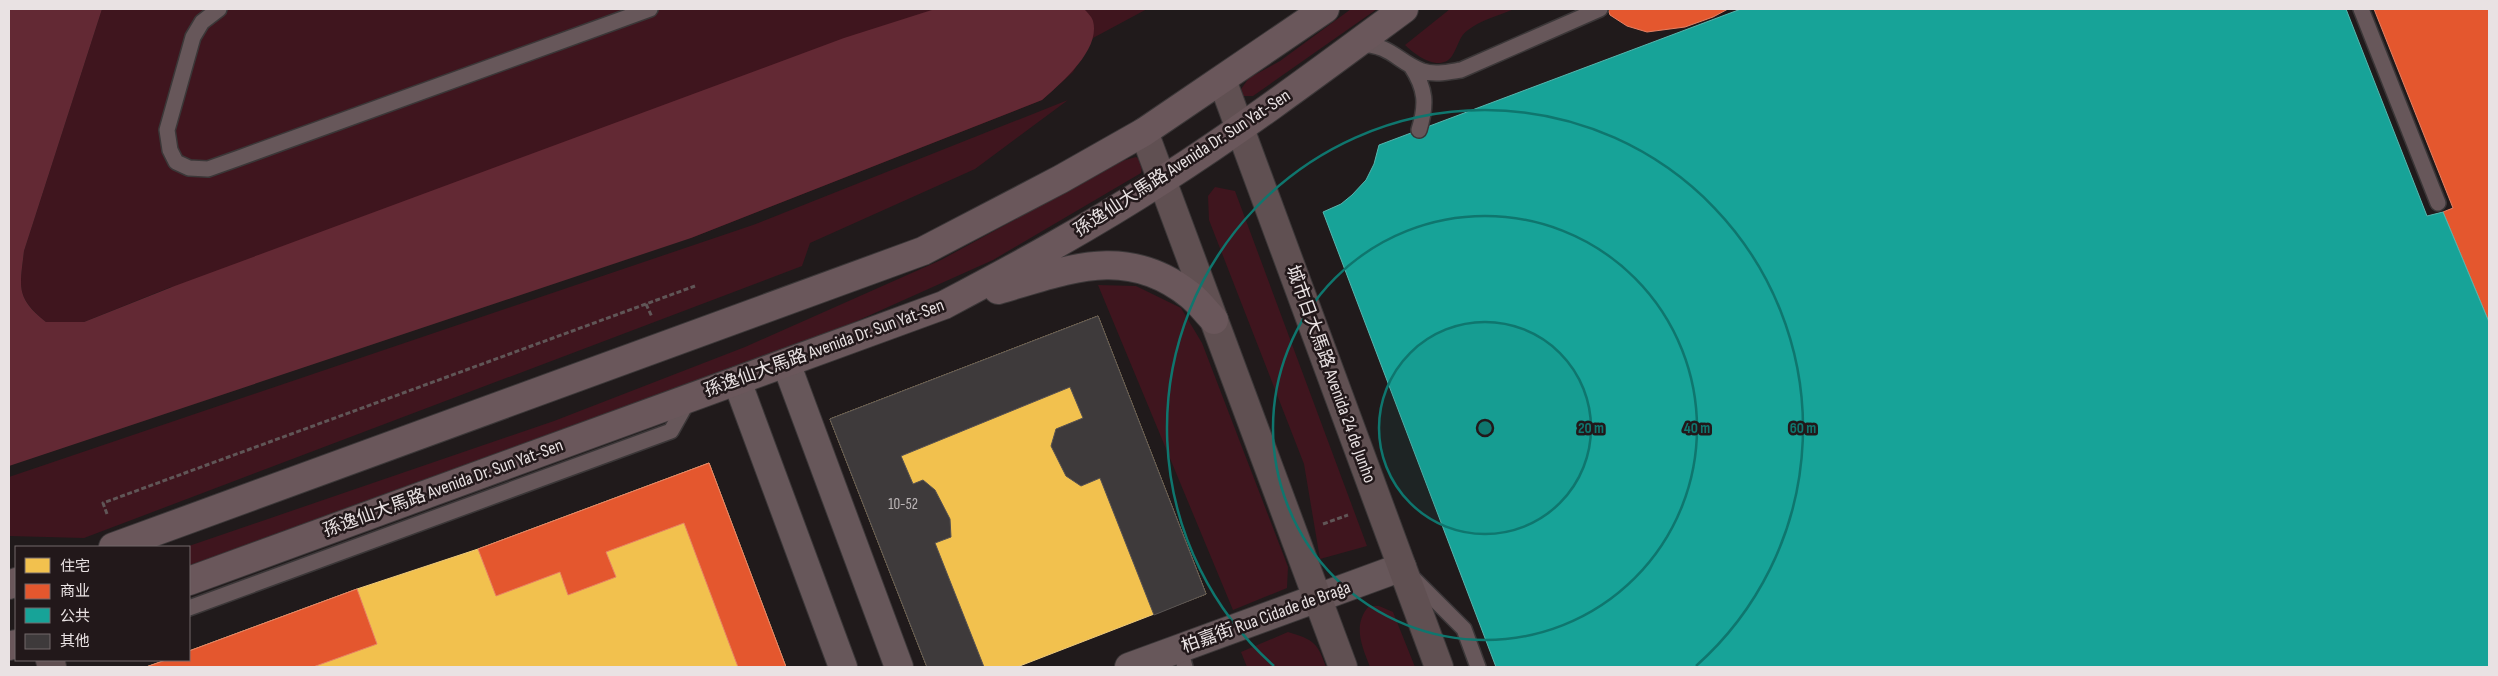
<svg xmlns="http://www.w3.org/2000/svg" width="2498" height="676" font-family="'Sofia Sans Condensed','Noto Sans SC',sans-serif">
<rect width="100%" height="100%" fill="#201a1b"/>
<path fill="#3f151e" d="M102 9H1147L1093 38 1073 72 1042 100 691 238 171 287 84 322H46C15 296 20 288 24 251Z
M1351 9H1377L1253 96H1243L1241 89 1249 78 1280 61Z
M1450 9H1514C1500 15 1481 20 1468 30 1459 36 1458 47 1452 56 1440 73 1415 55 1405 45Z
M1068 100 975 169 810 243 802 266 84 538 9 536V477L753 225Z
M1136 157 1143 162 1141 173 993 260 721 382 189 575V547H186L554 421 745 347 941 260 1122 161Z
M1215 187 1235 191 1367 546 1320 559 1304 464 1209 220 1208 196Z
M1098 285 1136 286 1181 308 1202 343 1288 567 1287 588 1233 610Z
M1369 606H1379L1393 612 1415 667H1370C1362 646 1352 625 1369 606Z
M1288 632C1314 640 1317 642 1326 667H1247L1241 652Z"/>
<path fill="#632934" d="M9 9H102L24 251C20 287 15 297 46 322H84L172 287 844 38 935 9H1084C1087 12 1092 17 1093 21 1101 50 1060 84 1042 100L691 238 9 466Z"/>
<path fill="#f2c14e" stroke="#efcb7b" d="M1855 9H2035L1973 36 1935 64 1885 86 1852 97 1808 102 1768 111 1717 132 1642 180 1571 205 1526 208 1484 226 1460 240 1428 152 1479 129 1605 104 1628 93 1652 73 1693 48 1722 34 1751 24 1811 18Z
M2428 9H2489V17L2436 34Z
M1098 316 1206 594 1017 667H927L830 419Z
M709 463 786 667H146L166 660H189V651L357 589 478 549Z"/>
<path fill="#e4572e" stroke="#e68164" d="M1608 9H1728L1713 17 1685 27 1647 32 1627 26 1610 15Z
M2374 9H2489V322L2443 212 2453 208Z
M709 463 786 667H738L684 523 606 552 616 577 568 595 560 572 496 596 478 549Z
M357 589 377 644 313 667H146L166 660H189V651Z"/>
<path fill="#17a398" stroke="#56b6ae" d="M1741 9H2346L2427 216 2443 212 2489 322V667H1496L1323 212 1341 204 1352 195 1366 180 1374 164 1379 145Z"/>
<path fill="#3e3a3b" stroke="#565151" d="M1098 316 1206 594 1154 615 1100 478 1081 486 1066 476 1051 446 1056 429 1083 418 1070 387 901 456 913 484 923 480 935 490 950 519 951 537 935 543 984 667H927L830 419Z"/>
<g fill="none" stroke-linecap="round" stroke-linejoin="round">
<defs>
<path id="service" d="M219 9 202 22 193 37 167 130 170 150 176 162 189 168 208 169 239 158 650 9
M2361 9 2438 203
M1359 44C1392 45 1396 61 1422 71 1435 75 1448 72 1461 70L1600 9
M1411 66C1426 89 1427 104 1419 130
M1412 577 1464 629 1478 667
M189 608 671 431 689 399
M1180 649 1185 667"/>
<path id="minor" d="M786 363 899 667
M737 381 843 667
M1129 667 1402 567"/>
<path id="secondary" d="M1222 80 1439 667
M1144 132 1343 667
M50 660 52 667"/>
<path id="primary" d="M998 290C1068 270 1126 244 1190 295 1199 302 1206 312 1214 320
M113 547 923 251 1061 179 1144 132 1325 9
M189 581 944 305C1018 266 1090 227 1161 181 1244 128 1324 68 1404 9
M9 585 16 582
M9 646 16 644"/>
</defs>
<use href="#service" stroke="#3b3738" stroke-width="18"/>
<use href="#minor" stroke="#3b3738" stroke-width="30"/>
<use href="#secondary" stroke="#3b3738" stroke-width="30"/>
<use href="#primary" stroke="#3b3738" stroke-width="30"/>
<path stroke="#605657" stroke-width="3" stroke-dasharray="5 2.5" stroke-linecap="butt" d="M646 304 652 317
M107 514 103 503 695 286
M1323 524 1348 515"/>
<use href="#service" stroke="#67575a" stroke-width="15"/>
<use href="#minor" stroke="#67575a" stroke-width="28"/>
<use href="#secondary" stroke="#605052" stroke-width="28"/>
<use href="#primary" stroke="#6a575b" stroke-width="28"/>
</g>
<circle cx="1485" cy="428" r="106" fill="#0f766e" fill-opacity=".12"/>
<g fill="none" stroke="#0f766e" stroke-width="2.5">
<circle cx="1485" cy="428" r="106"/>
<circle cx="1485" cy="428" r="212"/>
<path d="M1274 666A318 318 0 1 1 1696 666"/>
</g>
<g text-anchor="middle" dominant-baseline="central" stroke-width="5" stroke-linejoin="round" paint-order="stroke">
<g font-size="15" fill="#beb8b9">
<text x="903" y="504">10-52</text>
</g>
<g font-size="18" fill="#e9e2e3" stroke="#22181a">
<text transform="translate(1182 163) rotate(-33)">孫逸仙大馬路 Avenida Dr. Sun Yat-Sen</text>
<text transform="translate(824 348) rotate(-20)">孫逸仙大馬路 Avenida Dr. Sun Yat-Sen</text>
<text transform="translate(1331 374) rotate(70)">城市日大馬路 Avenida 24 de Junho</text>
<text transform="translate(443 488) rotate(-20)">孫逸仙大馬路 Avenida Dr. Sun Yat-Sen</text>
<text transform="translate(1266 617) rotate(-20)">柏嘉街 Rua Cidade de Braga</text>
</g>
</g>
<circle cx="1485" cy="428" r="8" fill="#0f766e" stroke="#22181a" stroke-width="2.5"/>
<g font-size="15" text-anchor="middle" font-weight="bold" fill="#0f766e" stroke="#22181a" stroke-width="5" stroke-linejoin="round" paint-order="stroke">
<text x="1591" y="433">20 m</text>
<text x="1697" y="433">40 m</text>
<text x="1803" y="433">60 m</text>
</g>
<rect width="2498" height="676" fill="none" stroke="#e9e2e3" stroke-width="20"/>
<rect x="15" y="546" width="175" height="115" fill="#22181a" stroke="#72696a"/>
<rect x="25" y="558" width="25" height="15" fill="#f2c14e" stroke="#72696a"/>
<text x="60" y="571" font-size="15" fill="#e9e2e3">住宅</text>
<rect x="25" y="584" width="25" height="15" fill="#e4572e" stroke="#72696a"/>
<text x="60" y="596" font-size="15" fill="#e9e2e3">商业</text>
<rect x="25" y="608" width="25" height="15" fill="#17a398" stroke="#72696a"/>
<text x="60" y="621" font-size="15" fill="#e9e2e3">公共</text>
<rect x="25" y="634" width="25" height="15" fill="#3e3a3b" stroke="#72696a"/>
<text x="60" y="646" font-size="15" fill="#e9e2e3">其他</text>
</svg>
